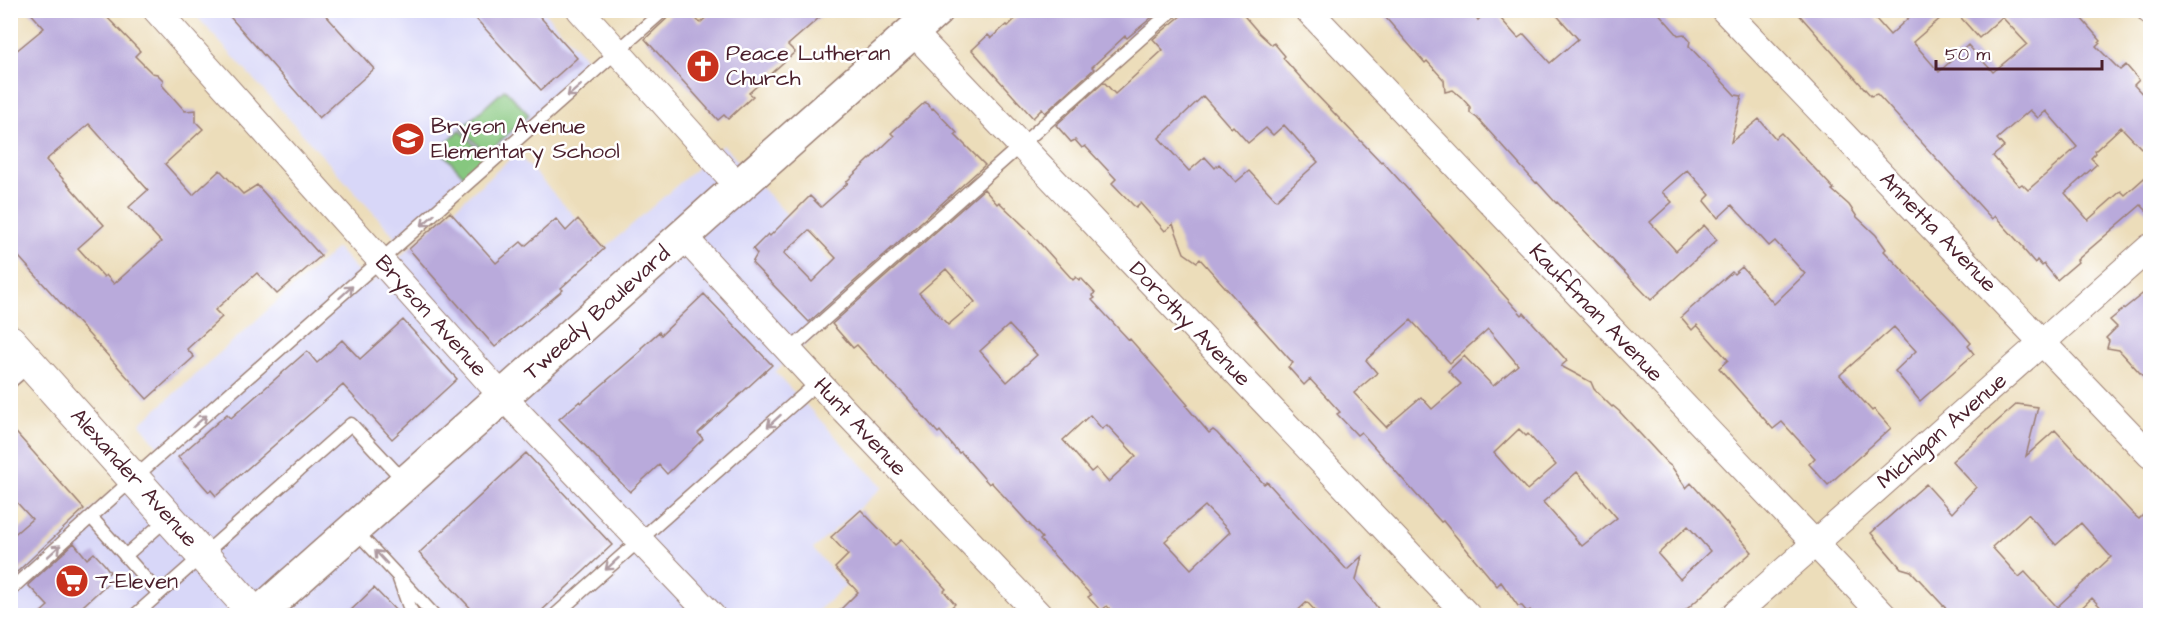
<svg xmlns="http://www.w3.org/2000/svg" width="2161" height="626" font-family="'Architects Daughter',sans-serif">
<rect width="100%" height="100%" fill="#fff"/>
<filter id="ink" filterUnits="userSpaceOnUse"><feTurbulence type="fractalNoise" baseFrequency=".0167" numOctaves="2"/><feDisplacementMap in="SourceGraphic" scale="12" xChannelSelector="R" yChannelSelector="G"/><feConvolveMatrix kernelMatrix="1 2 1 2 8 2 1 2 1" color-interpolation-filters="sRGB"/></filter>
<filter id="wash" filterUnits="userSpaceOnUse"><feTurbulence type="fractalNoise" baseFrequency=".008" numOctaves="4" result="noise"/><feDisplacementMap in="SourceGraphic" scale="24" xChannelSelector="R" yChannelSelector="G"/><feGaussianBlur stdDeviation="1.35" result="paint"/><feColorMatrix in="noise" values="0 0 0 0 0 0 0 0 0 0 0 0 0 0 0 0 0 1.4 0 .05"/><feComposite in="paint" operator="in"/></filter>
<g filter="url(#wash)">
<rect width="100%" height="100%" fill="#ecddba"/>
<path fill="#d8d7f8" d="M192 11H543L592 65 397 239Z
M723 145 861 295 775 372 883 487 813 549 846 586 813 615H746L742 612 738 616H11L10 581 160 449 140 424 337 248 369 284 517 153 604 249Z"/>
<path fill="#86c77f" stroke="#687355" stroke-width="1.5" d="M505 89 529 115 486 154 462 128Z
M460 130 485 157 464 176 439 149Z"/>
<g id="blocks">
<path fill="#b9aadb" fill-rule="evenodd" d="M28 10H100L140 51 135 56 152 73 157 74 163 80 162 85 185 111 196 110V122L203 129 165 164 193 195 220 170 243 194 257 185 321 256 277 294 257 273 215 310 222 317 187 349 194 357 147 399 10 247V56L44 28ZM89 124 148 190 129 207 161 242 114 284 106 275 104 277 78 248 104 225 46 160Z
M224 10H321L374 69 319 118Z
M468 10H534L577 58 541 90Z
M676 10H688L700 23 714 10H828L788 45 795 52 749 93 753 96 728 119 724 115 718 120 645 39Z
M1024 10H1156L1157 13 1127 38 1125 36 1092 67 1094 69 1045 113 1042 109 1033 118 972 50 988 35 991 38 1006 25 1008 26Z
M1188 10H1239L1259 33 1272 45 1274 43 1285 56 1283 58 1310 88 1381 162 1382 161 1522 315 1524 313 1567 361 1561 366 1591 382 1594 389 1612 407 1613 406 1619 411 1667 463 1672 467 1686 488 1691 483 1752 552 1680 615H1535L1530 610 1527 612 1522 606H1518L1501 582 1497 586 1443 521 1441 522 1414 492 1361 432 1357 435 1337 414 1340 412 1310 379 1304 385 1288 367 1293 363 1200 259 1197 262 1184 253 1173 224 1165 231 1140 203 1136 207 1133 205 1112 183 1116 179 1085 146 1082 148 1075 140 1071 142 1056 125 1104 82 1115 94 1163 50 1153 39ZM1203 96 1231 128 1233 126 1248 143 1266 128 1273 135 1284 125 1318 162 1276 200 1249 171 1236 182 1219 164 1215 168 1205 157 1189 171 1159 138ZM1411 320 1450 363 1488 329 1518 365 1493 386 1464 356 1448 371 1461 384 1432 409 1421 397 1386 427 1354 393 1377 373 1366 360ZM1519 429 1526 436 1528 434 1556 465 1527 490 1494 453ZM1577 472 1617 518 1582 546 1543 502ZM1688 526 1710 551 1680 579 1658 554Z
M1379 10H1471L1478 20 1488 10H1493L1518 38 1524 34 1550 63 1578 39 1552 10H1656L1678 35 1684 34 1690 41 1689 46 1735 95 1742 96 1731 142 1759 119 1775 138 1781 133 1834 189 1832 190 1849 205 1857 217 1876 235 1886 249 1884 251 1952 321 1971 343 1968 346 1974 354 1920 401 1895 371 1916 351 1894 327 1840 375 1872 411 1874 409 1891 428 1828 485 1809 464 1815 458 1782 422 1773 429 1719 368 1728 360 1697 325 1692 330 1681 317 1732 272 1734 274 1742 267 1774 304 1805 274 1775 241 1769 246 1732 205 1718 218 1704 201 1710 195 1687 170 1662 192 1672 202 1650 222 1676 251 1704 225 1717 240 1651 300 1557 202 1556 203 1537 182 1536 183 1477 118 1470 113V107L1461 97 1453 90 1445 92 1444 80 1427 61 1425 63Z
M1795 10H1868L1890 35 1917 10H1950L1913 42 1939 72 1968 45 1993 72 2027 44 2002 17 1979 38 1954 10H2074L2101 41 2096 46 2120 70 2126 65 2139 80 2134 85 2151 103V139L2141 148 2121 127 2095 151 2096 153 2091 158 2097 164 2065 193 2088 220 2121 191 2125 195 2151 172V215L2141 205 2077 260 2078 262 2057 280 2044 264 2042 266 2037 260 2035 263 2023 249 2024 248 1995 216 1992 219 1877 94 1871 96ZM2030 110 2038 118 2046 111 2077 147 2028 190 2022 184 2019 186 1993 156 2004 147 1997 139Z
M925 102 932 109 933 108 957 133 955 135 985 165 809 322 752 263 757 254 753 249 768 234 770 236 810 196 821 207 848 183 846 182 894 136 891 133ZM809 230 836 258 812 282 784 253Z
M984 189 997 204 999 202 1026 228 1073 280 1076 277 1079 280 1081 278 1095 293 1092 295 1095 298 1092 300 1129 340 1130 339 1188 405 1186 406 1209 433 1213 430 1217 433 1264 484 1267 482 1347 570 1362 556 1356 580 1383 615H1319L1307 602 1293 615H1116L1107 606 1101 611 1088 597 1091 595 1040 540 1042 538 991 482 989 484 961 452 959 453 940 431 938 433 904 394 889 380 857 345 853 348 832 324ZM946 269 975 302 948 325 919 293ZM1009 325 1037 355 1007 382 980 351ZM1090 415 1102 429 1107 425 1136 456 1108 482 1096 468 1091 472 1063 440ZM1205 506 1230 532 1191 569 1165 541Z
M450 212 496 263 521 242 525 246 556 219 566 231 578 219 604 249 561 288 563 290 495 347 409 249Z
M2151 287V385L2119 350 2107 348 2109 341 2106 338 2117 327 2110 320Z
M704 294 772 365 698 433 703 439 667 474 659 465 630 492 559 419 580 401 581 403 642 350 641 348 659 332 661 335Z
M403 320 457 379 392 439 343 385 216 496 211 490 209 492 178 457 227 414 231 418 307 351 317 363 342 340 360 359Z
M2017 404 2038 407 2026 456 2055 430 2133 514 2139 519 2151 507V615H2108L2092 598 2074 615H1952L1911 571 1901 568 1871 533 1926 484 1952 513 1976 487 1952 461ZM2028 514 2056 545 2081 523 2111 557 2057 607 2025 572 2019 577 1992 547Z
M10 426 84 509 17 572 10 565V538L32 519 10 495Z
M526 453 612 545 537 615H477L419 553Z
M861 510 895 545 901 540 946 589 944 591 955 604 942 615H835L858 592 835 568 848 555 831 537Z
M74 543 87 559 94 553 105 565 110 572 103 578 108 583 73 615H38L48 606 28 585Z
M374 588 400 615H346Z"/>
</g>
</g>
<g filter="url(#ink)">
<use href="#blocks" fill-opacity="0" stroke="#9b7e72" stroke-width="1.5"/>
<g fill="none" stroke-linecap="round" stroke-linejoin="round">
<defs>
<path id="service" d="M789 351 1173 10
M10 382 30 365
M91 517 159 594
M354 529 435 616
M125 556 168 518
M399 579 409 607 415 616
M10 590 134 478 664 10
M134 616 351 424 405 482
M554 616 818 382"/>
<path id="minor" d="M156 10 503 397 712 616
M580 10 739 187
M1308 10 1884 616
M1724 10 2150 455
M2150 10V11
M913 32 1468 616
M683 236 840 406 1040 616
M1733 616 2150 247"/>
<path id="tertiary" d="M10 341 257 616"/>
<path id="secondary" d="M256 616 937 10"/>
</defs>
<use href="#service" stroke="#9b7e72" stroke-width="15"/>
<use href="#minor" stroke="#9b7e72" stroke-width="28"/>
<use href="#tertiary" stroke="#9b7e72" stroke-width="34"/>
<use href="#secondary" stroke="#9b7e72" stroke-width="36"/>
<use href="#service" stroke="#fff" stroke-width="12"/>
<use href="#minor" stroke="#fff" stroke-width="26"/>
<use href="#tertiary" stroke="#fff" stroke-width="32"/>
<use href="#secondary" stroke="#fff" stroke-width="33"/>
</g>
<defs><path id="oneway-shaft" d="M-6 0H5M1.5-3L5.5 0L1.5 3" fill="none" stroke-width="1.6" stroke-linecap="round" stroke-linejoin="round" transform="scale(1.5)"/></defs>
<g stroke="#ae9aa0">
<use href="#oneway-shaft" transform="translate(574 91) rotate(139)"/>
<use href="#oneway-shaft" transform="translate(428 220) rotate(139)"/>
<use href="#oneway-shaft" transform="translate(346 292) rotate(-42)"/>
<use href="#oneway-shaft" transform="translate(200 421) rotate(-41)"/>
<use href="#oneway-shaft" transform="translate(774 421) rotate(138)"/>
<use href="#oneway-shaft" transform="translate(54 551) rotate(-42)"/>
<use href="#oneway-shaft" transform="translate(381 557) rotate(-133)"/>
<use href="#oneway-shaft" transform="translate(612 564) rotate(138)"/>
</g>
</g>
<defs>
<symbol id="church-disc" viewBox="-11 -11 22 22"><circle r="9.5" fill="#c8321e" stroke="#fff"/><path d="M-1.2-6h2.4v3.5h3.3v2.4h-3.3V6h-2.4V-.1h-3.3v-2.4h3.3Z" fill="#fff"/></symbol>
<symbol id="school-disc" viewBox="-11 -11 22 22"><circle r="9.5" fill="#c8321e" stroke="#fff"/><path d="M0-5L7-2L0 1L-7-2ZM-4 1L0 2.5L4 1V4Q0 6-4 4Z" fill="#fff"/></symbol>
<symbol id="supermarket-disc" viewBox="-11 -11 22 22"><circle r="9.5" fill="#c8321e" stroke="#fff"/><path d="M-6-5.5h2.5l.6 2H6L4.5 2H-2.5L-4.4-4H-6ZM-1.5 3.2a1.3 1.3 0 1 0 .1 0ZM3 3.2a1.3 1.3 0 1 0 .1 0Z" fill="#fff"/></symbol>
</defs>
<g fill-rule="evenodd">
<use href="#church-disc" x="684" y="47" width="38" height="38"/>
<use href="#school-disc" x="389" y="120" width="38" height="38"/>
<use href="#supermarket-disc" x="53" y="562" width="38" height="38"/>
</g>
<g text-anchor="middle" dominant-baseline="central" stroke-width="5" stroke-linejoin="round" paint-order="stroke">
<g font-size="22" fill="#4a1f2b" stroke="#fff" text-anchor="start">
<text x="726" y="53">Peace Lutheran<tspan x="726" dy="25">Church</tspan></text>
<text x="431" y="126">Bryson Avenue<tspan x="431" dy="25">Elementary School</tspan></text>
<text x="95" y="581">7-Eleven</text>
</g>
<g font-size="22" fill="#4a1f2b" stroke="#fff">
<text transform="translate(1938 232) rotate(46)">Annetta Avenue</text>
<text transform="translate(597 313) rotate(-42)">Tweedy Boulevard</text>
<text transform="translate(1596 313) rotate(46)">Kauffman Avenue</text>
<text transform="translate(431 316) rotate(48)">Bryson Avenue</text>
<text transform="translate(1190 324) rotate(46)">Dorothy Avenue</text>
<text transform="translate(860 427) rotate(47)">Hunt Avenue</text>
<text transform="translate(1942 431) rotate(-41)">Michigan Avenue</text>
<text transform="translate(134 478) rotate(48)">Alexander Avenue</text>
</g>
</g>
<rect width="2161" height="626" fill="none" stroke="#fff" stroke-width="36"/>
<path d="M1936 60v9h166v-9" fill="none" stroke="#4a1f2b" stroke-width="3"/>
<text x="1945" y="60" font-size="18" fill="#4a1f2b" stroke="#ffffff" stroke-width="4.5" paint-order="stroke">50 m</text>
</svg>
